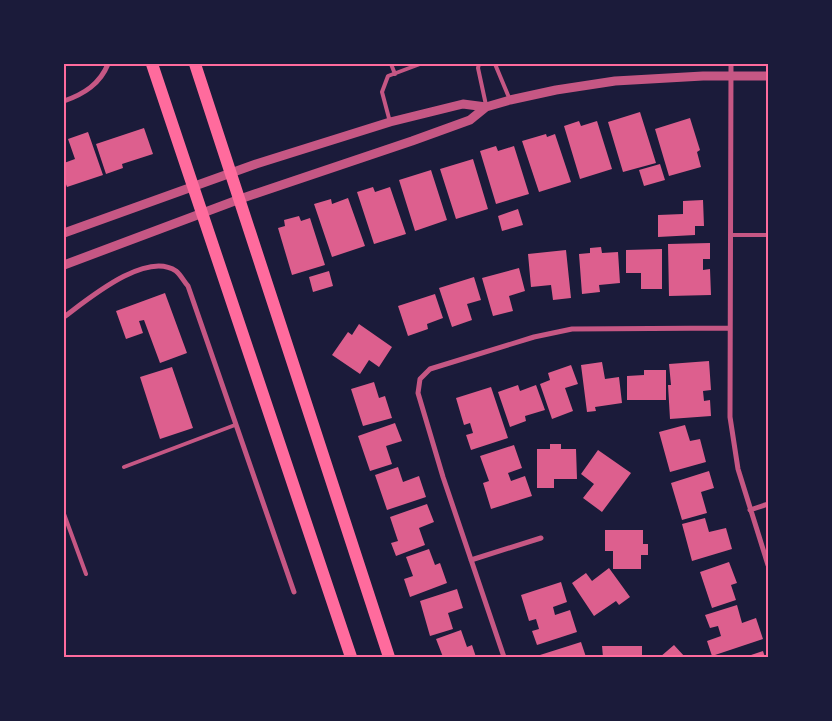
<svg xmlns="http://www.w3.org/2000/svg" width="832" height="721" font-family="Signika,sans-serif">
<rect width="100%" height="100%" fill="#1b1b3a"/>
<path fill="#dd5f8e" d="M640 112 656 163 623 172 608 122Z
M690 118 700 150 697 152 701 167 669 176 655 129Z
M579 121 581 126 597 121 612 169 580 179 564 126Z
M144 128 153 154 122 164 123 168 106 174 96 144Z
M88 132 103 175 67 187 64 179V163L75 159 68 139Z
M546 134 547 137 555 134 571 182 539 192 522 141Z
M496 146 498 151 514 146 529 194 496 204 480 151Z
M473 159 488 209 456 219 440 169Z
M660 164 665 180 644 186 639 170Z
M431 170 447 220 415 231 399 180Z
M373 187 375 192 390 187 406 234 374 244 357 192Z
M348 198 365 246 332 257 314 204 331 199 332 204Z
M703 200 704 226H695V235L658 237V215L683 214V201Z
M518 209 523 225 502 231 498 216Z
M299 216 301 221 310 218 325 265 292 275 278 228 285 226 284 220Z
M710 243V259H703V270L710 269 711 295 669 296 668 244Z
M601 247 602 253 618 252 620 283 599 285 600 292 582 294 579 254 590 253V248Z
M662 249V289H641V273H626V250Z
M566 250 571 298 553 300 551 285 531 287 528 254Z
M519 268 525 291 509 296 513 311 493 316 482 278Z
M329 271 333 286 313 292 309 277Z
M474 277 481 300 467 304 472 320 452 327 439 288Z
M165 293 187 353 160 363 144 320 139 321 143 333 126 339 116 311Z
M435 294 443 318 427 324 428 329 408 336 398 306Z
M359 324 392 347 379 367 369 360 360 374 332 355 348 332 352 335Z
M709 361 711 390 703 391 704 401 710 400 711 416 670 419 668 385H671L669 364Z
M602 362 605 379 619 377 622 403 595 407 596 411 587 412 581 365Z
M571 365 578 384 565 388 573 411 552 419 540 384 550 380 548 373Z
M172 367 193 428 160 439 140 377Z
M644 370H666V400H627V376L644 375Z
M374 382 379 398 385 396 392 418 363 426 351 389Z
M518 385 520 391 536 385 545 410 525 416 526 421 510 427 498 392Z
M491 387 508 438 471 450 466 435 473 433 470 423 464 425 456 398Z
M395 423 402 441 386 446 392 464 370 471 358 436Z
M685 425 690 441 700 439 706 462 670 472 659 432Z
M550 444H561V449H576L577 479H554V488H537V449H550Z
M514 445 522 468 508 473 511 481 525 476 532 496 491 509 483 483 489 481 480 456Z
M598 450 631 473 602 512 583 498 594 484 581 474Z
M398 467 403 482 419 476 426 497 387 510 375 475Z
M709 471 714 488 701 492 707 513 682 520 671 483Z
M427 504 434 522 419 528 425 545 396 556 391 543 398 541 390 517Z
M705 518 709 532 726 528 732 549 692 561 682 524Z
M605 530H643V544H648V555H641V569H613V551H605Z
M429 549 435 565 440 563 447 583 410 597 404 579 413 576 406 557Z
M729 562 737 583 731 585 736 600 712 608 700 572Z
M609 568 630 597 619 605 616 601 594 616 572 583 586 573 592 581Z
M561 582 567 602 553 607 555 615 570 610 577 632 537 645 532 631 539 629 536 619 529 621 521 595Z
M457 589 463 608 448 613 453 629 430 636 420 601Z
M737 605 742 623 756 618 763 639 712 656 707 641 721 636 718 626 710 628 705 615Z
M461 630 467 647 472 645 476 657H443L436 639Z
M581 642 586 657H541L540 655Z
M674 645 685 657H660Z
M602 646H642V657H603Z
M763 651 765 657H745Z"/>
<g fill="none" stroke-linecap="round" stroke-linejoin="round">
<path stroke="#c65784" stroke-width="4" d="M391 64 395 74
M479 64 478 68 486 105
M495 64 510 100
M390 122 382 92 388 76 420 64
M730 235H768
M124 467 235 425
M64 514 86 574"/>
<path stroke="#c65784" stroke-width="5" d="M731 64 730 417 738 469 768 565
M64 101C84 94 100 84 108 64
M64 317C87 300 146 250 176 271 181 275 184 282 188 286L294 592
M750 510 768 504
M471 560 541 538
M504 657 443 477 418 393 420 379 430 369 534 337 572 329 730 328"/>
<path stroke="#c65784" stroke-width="9" d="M64 233 256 164 390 122 463 104 486 107 510 100 556 90 615 81 703 76H768
M64 265 240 199 412 141 470 120 486 107"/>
<path stroke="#ff6b9d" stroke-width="12" d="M152 64 351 657
M195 64 389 657"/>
</g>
<rect width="832" height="721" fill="none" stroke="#1b1b3a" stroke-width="130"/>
<rect x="65" y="65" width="702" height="591" fill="none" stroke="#ff6b9d" stroke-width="2"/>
</svg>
